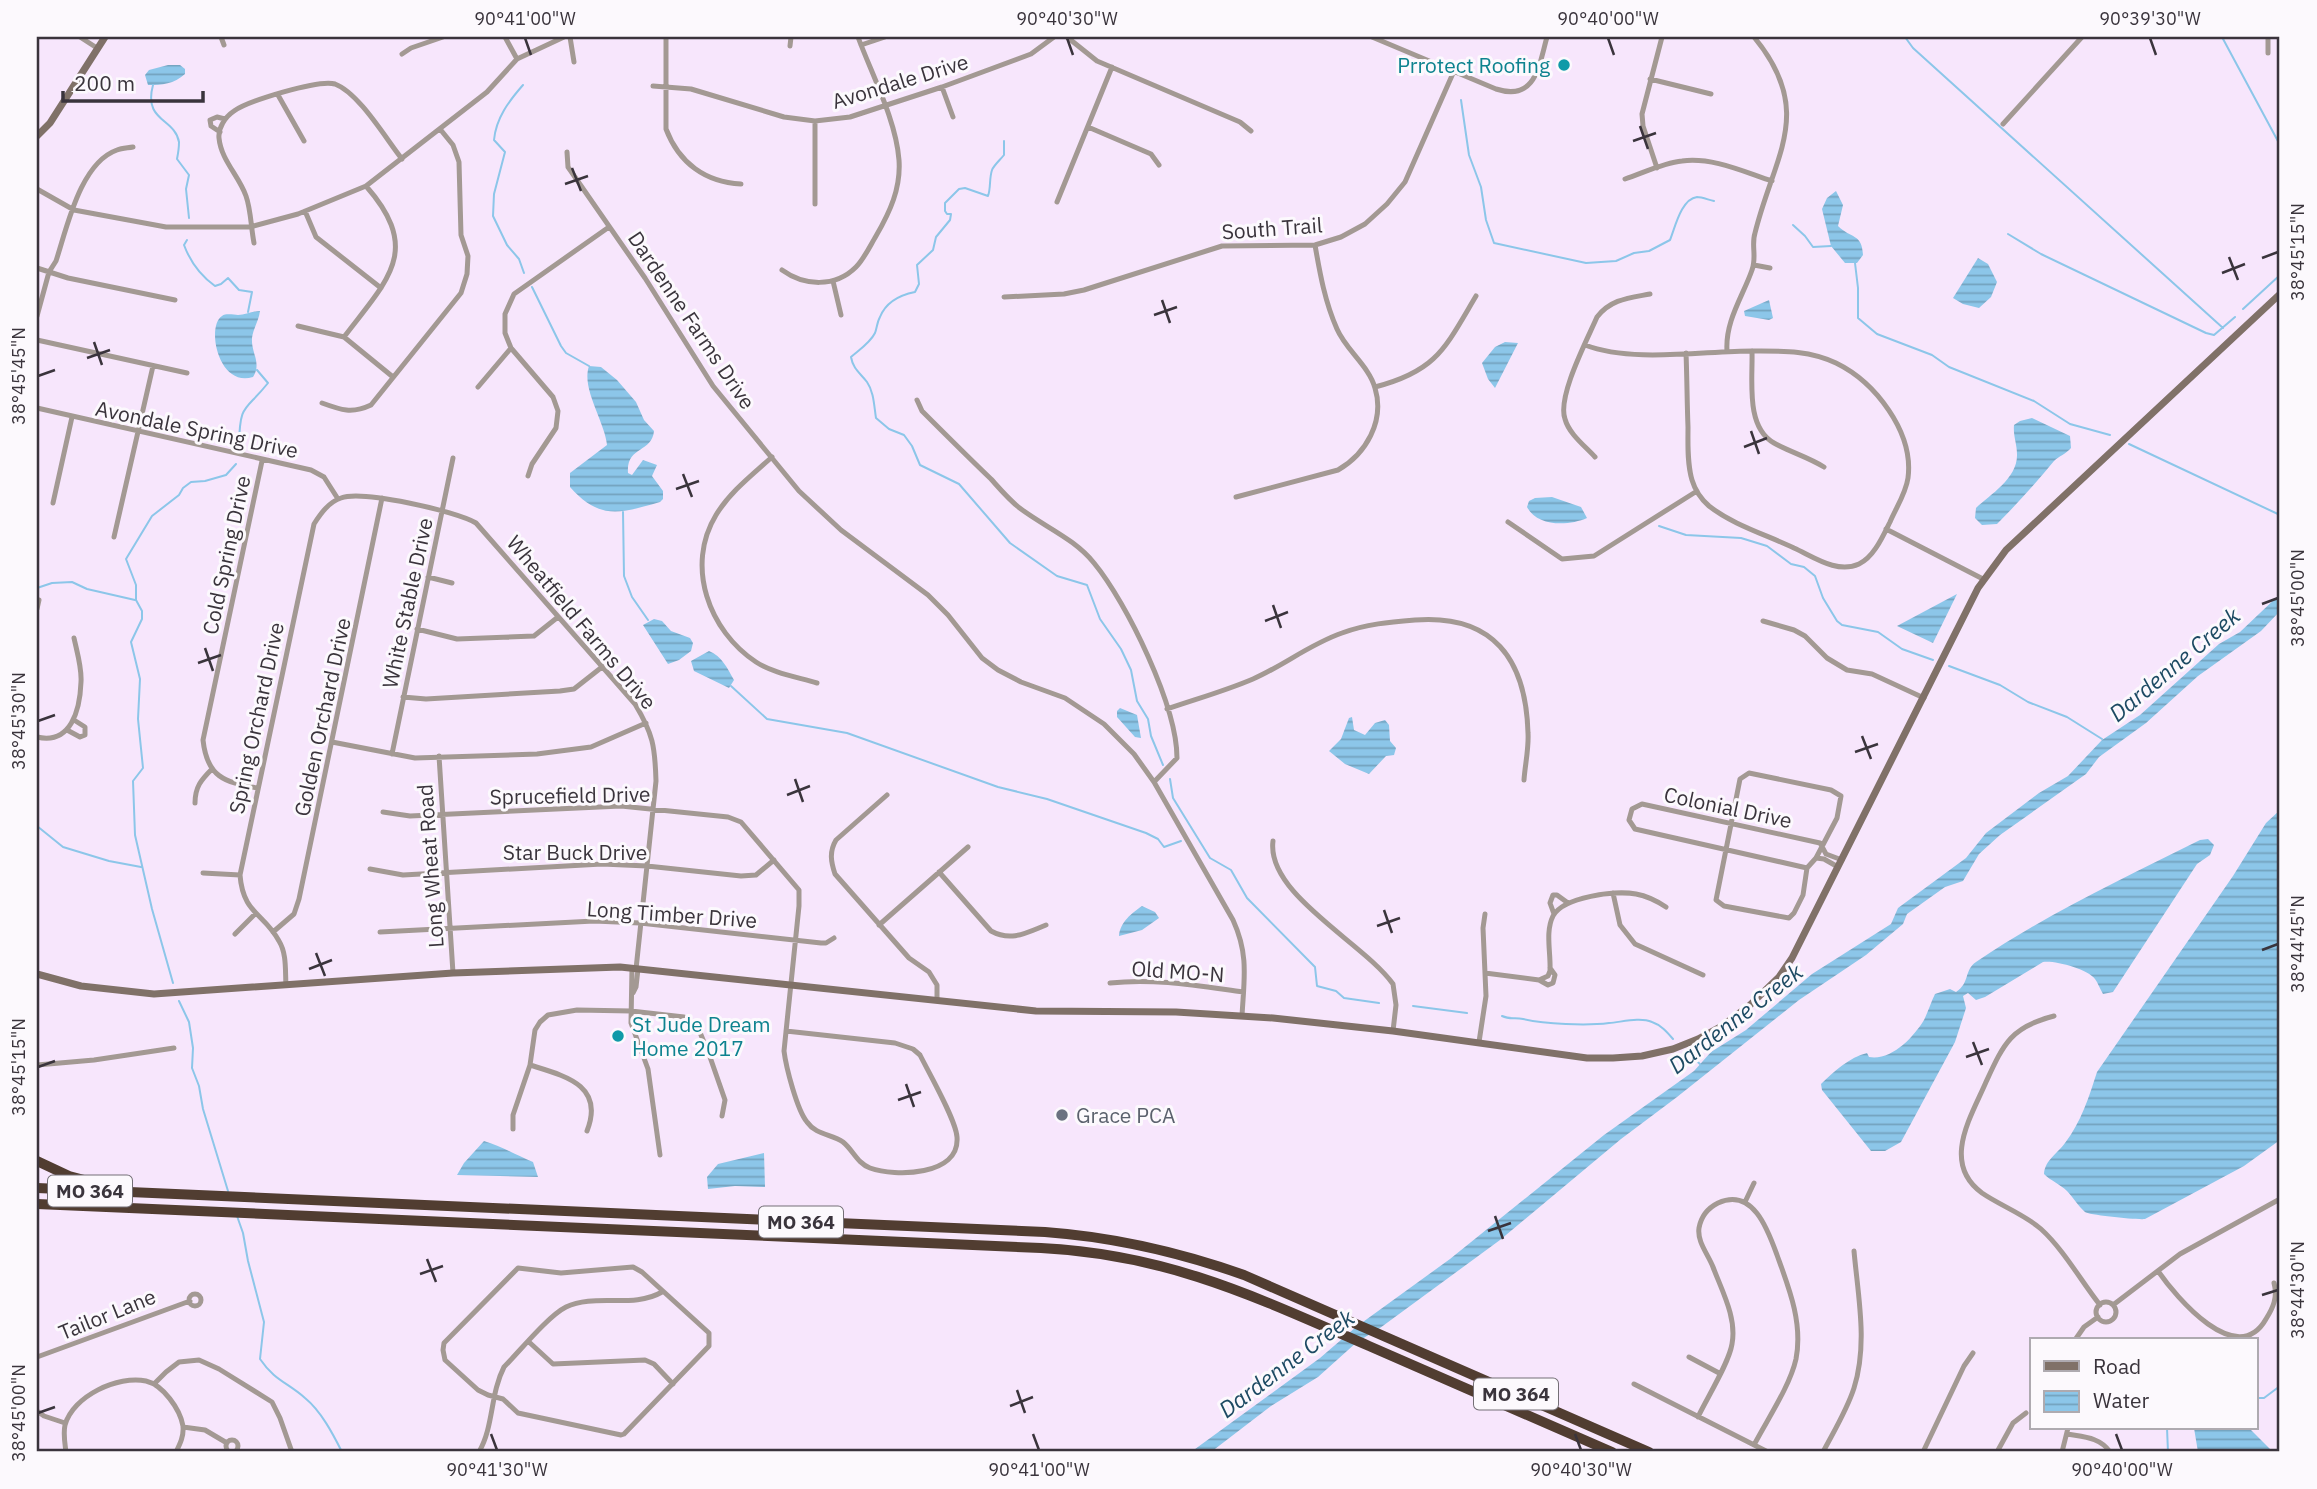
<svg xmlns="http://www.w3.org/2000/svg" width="2317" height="1489" font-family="'IBM Plex Sans',sans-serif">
<defs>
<pattern id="water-rules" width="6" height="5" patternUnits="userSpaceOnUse" patternTransform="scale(1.75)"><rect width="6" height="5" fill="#8cc6e9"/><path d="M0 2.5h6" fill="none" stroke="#73a2be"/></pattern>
</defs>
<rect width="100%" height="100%" fill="#f7e6fc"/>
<path fill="url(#water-rules)" d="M168 65H180L185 69V74C174 84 162 85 148 85L145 75 149 70Z
M1836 191 1843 205 1838 226C1851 239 1862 233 1863 255L1857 263H1845L1831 246 1822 209 1827 198Z
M1978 258 1988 264 1997 282 1991 297 1979 308 1963 304 1953 298Z
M1769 300 1773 318 1769 320 1745 316 1744 311Z
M260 311C259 320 253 329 252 338 251 353 262 363 253 377 218 388 206 326 222 316 226 313 234 315 238 315 245 315 252 311 260 311Z
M1505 342 1518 343 1495 388 1488 379 1482 363 1495 347Z
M589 366 601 367 617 380 636 402 644 420 654 431C652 453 626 446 628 473L632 475 643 460 657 465 652 476 663 491V499L660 502C621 513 600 521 570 487V473L607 445C605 422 581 389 589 366Z
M2032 418 2070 436 2071 448C2066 454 2059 456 2054 461 2036 483 2017 504 1997 524L1982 525 1975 518 1976 508C1991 494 2018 478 2017 454 2017 444 2013 436 2014 425L2020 421Z
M1552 497 1581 507 1587 518C1569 526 1537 527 1527 507L1529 501 1535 498Z
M1957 594 1933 643 1897 626Z
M2280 594V611L2261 631 2198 676 2146 723 2099 757 2086 774 2000 835 1979 854 1963 881 1945 887 1907 914 1903 924 1866 955 1799 1000 1677 1097 1621 1139 1500 1240 1380 1328 1357 1342 1318 1377 1271 1406 1211 1452H1191L1320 1358 1356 1327 1450 1259 1604 1135 1694 1071 1711 1052 1746 1030 1812 974 1891 924 1898 908 1966 858 1986 833 2039 793 2068 776 2102 740 2140 715 2219 644 2240 632Z
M654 619 662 621 671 631 690 638 693 643 691 651 679 660 668 664 643 625Z
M709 651C722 656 727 668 734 680L729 688 694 671 691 661Z
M1120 708 1137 715 1141 738 1135 737 1117 717V711Z
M1352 717 1354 730 1365 735 1375 723 1385 720 1389 725 1390 741 1396 748 1394 755 1386 756 1369 774 1345 764 1329 751 1341 739 1349 718Z
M2280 810V1140L2244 1166 2145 1219C2138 1220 2088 1215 2085 1212 2078 1206 2073 1197 2067 1191 2060 1184 2051 1181 2044 1174 2045 1160 2057 1154 2065 1143 2081 1122 2089 1097 2097 1072L2233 876 2266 823Z
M2208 839 2214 845 2210 855 2197 864 2113 992 2103 994C2100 989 2098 983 2095 979 2088 969 2054 960 2043 962L1985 997 1976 1000 1968 993 1963 996 1966 1008 1955 1042 1901 1142 1885 1151H1871L1822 1090 1821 1084C1833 1072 1850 1057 1867 1053L1869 1057C1891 1061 1913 1038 1924 1020 1928 1012 1931 1002 1935 994L1950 989 1956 992C1970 983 1964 970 1976 962 2047 914 2124 878 2200 840Z
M1142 906 1155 912 1159 918 1142 930 1119 936C1120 922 1132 913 1142 906Z
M484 1141C501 1146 516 1155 533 1162L538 1177 457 1175 464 1163Z
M764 1153 765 1187 735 1186 708 1189 707 1177 718 1164Z
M2194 1428H2249L2273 1452H2198Z"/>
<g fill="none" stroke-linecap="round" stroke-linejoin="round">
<path stroke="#8cc6e9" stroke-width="2" d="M1905 37 1913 48 2223 328
M2222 37 2280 145
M153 85C143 122 175 118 179 142 179 147 178 154 177 159L189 175 186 189 189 218
M523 85C509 101 496 118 494 140L505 152 494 194 493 216 507 245 519 259 524 273
M1461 100 1469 155 1481 187 1486 220 1494 243 1586 263 1616 261 1634 253 1649 251 1670 240C1675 228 1681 199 1697 197 1702 197 1709 200 1714 201
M1004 141V155C1000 160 994 165 992 170 989 179 991 188 988 196L965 188 959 189 945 203V211L947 214H951L950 220 936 237 933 250 917 265 919 284 915 292C900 295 886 302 880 317 877 322 877 328 875 333 870 343 859 350 851 357 853 369 860 373 867 382 874 392 874 406 876 418L889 429 904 435 912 446 920 465 959 484 1010 543 1057 576 1087 585 1100 619 1121 649 1131 670 1137 701 1148 719 1151 736 1163 765
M1793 225 1805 236 1813 247 1831 246
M2008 234 2041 254 2206 333 2214 335 2235 317
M187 240 184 245C190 261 201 276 215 286L221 284 228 278 239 290 252 292 248 312
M1855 263 1858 288V318L1877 334 1932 355 1949 367 2034 401 2070 424 2110 435
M532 287 561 346 566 353 589 366
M2243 309 2280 275
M239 444C240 402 245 412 268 383L257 370
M2129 444 2280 515
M623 512 624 576 632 597 648 620
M1659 526 1686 535 1741 538 1767 546 1791 564 1804 567 1815 576 1823 598 1837 621 1842 625 1878 632 1902 649 1933 660
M37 588 52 583 72 582 87 589 135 600
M1949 666 2000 685 2028 702 2067 717 2102 739
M731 686 767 719 847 733 998 787 1047 799 1146 833 1158 839 1164 847 1181 841
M1170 779 1173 798 1210 858 1231 870 1247 898 1315 967 1317 986 1336 991 1344 998 1379 1003
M37 826 63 847 109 861 141 867
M173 983 152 909 135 835 133 781 143 768 138 719 140 679 131 642 142 619V611L136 600V585L126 559 152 516 179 495 183 488 191 482 205 481 226 475 236 464
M179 1001 189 1022 193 1048 192 1068 199 1086 203 1109 228 1191
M1413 1006 1467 1013
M1502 1016C1510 1020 1515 1017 1523 1019 1545 1024 1586 1026 1609 1023 1622 1022 1640 1017 1652 1022 1661 1025 1667 1032 1673 1039
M1688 1053 1700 1064
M237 1216 243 1233 248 1261 264 1322 260 1359C275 1381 287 1382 305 1398 321 1411 333 1434 342 1452
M2256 1398H2264L2280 1386
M2167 1428 2168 1452"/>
<path stroke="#a39993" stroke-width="5" d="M80 37 97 48
M221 37 224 45
M505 37 517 59
M570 37 574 62
M666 37V129C679 163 705 182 741 184
M1067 37 1097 61 1240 122 1251 131
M1372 37 1496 89C1536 102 1539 65 1547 37
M861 45 885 37
M790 46 791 37
M2268 53V37
M402 54 411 48 443 37
M1650 79 1711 94
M653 86 691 89 784 117 815 121 850 117 942 87 1031 54 1054 37
M942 87 953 117
M278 95 304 141
M815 121V204
M2003 124 2082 37
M1088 127 1151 154 1159 165
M220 132 211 126 210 120 217 117 225 119
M567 152 568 167 645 278 713 386 799 491 841 530 928 595 948 615 982 658 998 670 1021 682 1065 698 1104 724 1134 754 1154 782 1233 920C1249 955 1244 979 1242 1016
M1657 168 1643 126 1642 114 1662 37
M1625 179C1643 173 1663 163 1682 161 1713 157 1744 172 1772 181
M37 189 74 210 166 227H250L298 214 366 186 487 92 517 59 564 37
M1057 202 1112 67
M305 211 316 237 381 288
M254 243C251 228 251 210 246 196 239 176 221 160 219 138 218 128 225 117 234 111 248 101 319 79 335 84 359 93 386 139 402 159
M1754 265 1770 268
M37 268 68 278 175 300
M782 270C804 286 835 288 856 267 864 259 870 246 876 236 890 212 901 188 899 160 896 120 872 75 858 37
M833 281 841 315
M1004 297 1064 294 1084 290 1222 246 1315 245 1341 237 1365 224 1387 204 1405 182 1454 71
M37 316 49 272 56 261C67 228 80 163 117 150 122 148 128 148 133 147
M298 326 344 337 393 377
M344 337C387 280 423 251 366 186
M37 340 187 373
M1585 345C1632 363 1702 351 1753 351 1782 351 1809 350 1836 363 1875 382 1914 432 1908 478 1906 493 1896 508 1890 522 1883 536 1874 557 1859 564 1837 574 1814 557 1794 548 1767 535 1733 525 1709 506 1701 499 1695 490 1692 480 1687 463 1688 444 1688 427 1687 402 1687 377 1686 353
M1727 351C1725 321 1743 296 1752 270 1757 257 1751 245 1755 233 1774 155 1816 112 1754 37
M1752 351C1753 379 1745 427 1774 443 1790 452 1808 457 1824 467
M478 387 511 348
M1375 387C1437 371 1445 348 1476 296
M917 400 922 411C945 434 968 457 991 479 1000 489 1010 501 1021 509 1045 527 1075 539 1094 563 1127 603 1177 706 1177 758L1154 782
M322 403C341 410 352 414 371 405L461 293 467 274 468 256 461 235 459 162 453 145 440 129
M37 408 311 470 324 477 338 499
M772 457C752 475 730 492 716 515 685 566 709 631 756 662 773 673 797 677 817 683
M1595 457C1585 446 1569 434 1565 419 1557 397 1587 340 1597 317 1611 299 1629 298 1650 294
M528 476 532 464 556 428 558 411 553 397 511 348 505 333V314L514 294 609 227
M1236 497 1338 470C1366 454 1385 421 1375 388 1369 366 1346 350 1337 329 1325 302 1320 274 1315 245
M53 503 72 417
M1508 522 1562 559 1594 556 1697 491
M1886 529 1983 579
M114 537 153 366
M428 577 452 583
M37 609 39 600
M1763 621 1794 630 1805 636 1827 658 1847 670 1872 674 1924 698
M417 629 457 639 534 636 558 617
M403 697 426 699 560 691 574 689 602 667
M1167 709C1196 699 1225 691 1253 679 1283 666 1310 644 1342 633 1366 624 1390 622 1415 620 1493 614 1526 659 1528 733 1529 748 1525 765 1524 780
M67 730 80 737 85 735V727L74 720
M37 737C71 745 80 710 81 682 82 668 77 652 74 638
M332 742 415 758 537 754 591 747 646 723
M392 754 453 458
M439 756 453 973
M1749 773 1831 790 1841 796 1837 818 1816 858 1807 868 1803 895 1794 913 1789 918 1724 906 1716 900 1740 779Z
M257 788C224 782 207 777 203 740L262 461
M887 795 836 840C829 852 831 862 835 874L909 958 929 972 937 985V1000
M195 803C195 787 201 780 212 769
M383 812 410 816 621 806 728 817 741 822 799 890V906L784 1051C786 1067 797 1110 807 1122 816 1135 832 1134 843 1142 853 1150 857 1163 870 1168 895 1177 960 1176 957 1137 956 1120 929 1073 920 1055L913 1049 895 1043 786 1031
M1273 841C1266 894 1364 943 1393 984L1396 1005 1393 1031
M1816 858 1824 859 1838 867
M1807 868 1635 829 1629 820 1632 809 1642 804 1820 843 1826 854 1842 860
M370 869 403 875 602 864 647 866 741 876 756 875 774 860
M939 872 991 931C1011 942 1026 933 1046 925
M203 873 240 875
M1613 893 1620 925 1635 944 1703 975
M1554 914 1550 903 1553 895H1557L1568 903
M879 925 968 847
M273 932 294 914 299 899 382 498
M380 932 594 921 640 923 821 943H826L834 938
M235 934 255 914
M632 968 631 1023 648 1069 660 1155
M1485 973 1539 980 1548 976 1550 971C1551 953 1545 932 1553 916 1563 897 1616 890 1636 894 1647 896 1657 901 1666 907
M1539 980 1548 985 1553 983 1555 975 1550 968
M1110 983C1155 978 1199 986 1243 992
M286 985C285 971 287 954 279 941 264 913 243 914 240 875L314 524C321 513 329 502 341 498 362 490 456 511 476 523L635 704C653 734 655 746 656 781L636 969
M633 993 636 987 638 969
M2054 1016C2011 1027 2004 1043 1986 1082 1971 1117 1941 1163 1982 1193 2001 1206 2024 1214 2041 1229 2064 1250 2081 1281 2100 1305
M1479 1042 1486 996 1483 928 1485 914
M37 1065 94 1060 174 1048
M530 1065C565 1076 605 1085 587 1131
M513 1129V1115L530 1065 535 1030 540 1022 548 1015 577 1010 631 1011 684 1017 699 1030 710 1057 725 1100 722 1116
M1745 1202 1754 1183
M633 1267 642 1272 709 1333V1346L624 1434 621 1435 518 1413 503 1399 488 1395 478 1390 445 1360 443 1350 444 1343 518 1268 561 1273Z
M2158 1271C2176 1297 2237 1370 2266 1319 2273 1308 2278 1297 2274 1283
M189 1300a6 6 0 1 1 12 0a6 6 0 1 1-12 0Z
M2096 1312a10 10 0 1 1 20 0a10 10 0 1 1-20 0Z
M2113 1305 2180 1254 2280 1199
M2075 1340 2084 1327 2098 1317
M529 1342 553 1364 645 1360 654 1364 673 1384
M37 1357 190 1301
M1689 1357 1719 1373
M154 1384 166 1372 179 1362 199 1360 219 1369 272 1402 280 1418 292 1452
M1634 1384 1768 1452
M37 1411 44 1416 65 1423
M1698 1417C1707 1398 1729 1363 1732 1344 1737 1318 1722 1291 1713 1267 1708 1254 1697 1242 1699 1228 1701 1217 1708 1208 1718 1203 1753 1187 1768 1230 1777 1255 1789 1288 1803 1323 1796 1359 1790 1386 1767 1420 1754 1445
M183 1427 205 1430 227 1443
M2067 1434C2083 1437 2100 1437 2110 1452
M226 1446a6 6 0 1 1 12 0a6 6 0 1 1-12 0Z
M66 1452C65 1444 63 1434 65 1425 73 1396 118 1375 146 1381 163 1385 180 1409 183 1426 184 1436 180 1444 176 1452
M479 1452C494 1426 490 1394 504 1367 519 1352 548 1316 566 1307 595 1293 633 1309 662 1292
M1823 1452C1834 1431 1847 1410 1854 1388 1868 1344 1858 1296 1854 1251
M1923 1452 1964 1366 1973 1353
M1997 1452 2013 1423 2026 1413
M2062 1452 2068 1428"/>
<path stroke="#807168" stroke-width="7" d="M37 136 50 123 105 37
M37 974 81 986 154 994 453 973 620 967 1036 1011 1176 1012 1273 1018 1393 1031 1587 1058H1613L1642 1056 1673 1049 1698 1039 1722 1026 1750 1005 1779 977 1792 958 1978 588 2006 550 2280 294"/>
<path stroke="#513d31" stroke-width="10" d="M37 1161 69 1176 107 1186
M37 1188 1045 1232C1114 1237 1179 1252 1244 1275L1649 1452
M37 1204 1041 1248C1167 1254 1256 1297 1369 1346 1450 1381 1531 1416 1612 1452"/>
</g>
<path fill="none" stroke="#3a343c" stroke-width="2.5" d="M525 38 531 55M1067 38 1073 55M1608 38 1614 55M2150 38 2156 55M1640 126 1648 149M1633 141 1656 133M572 168 581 191M565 184 588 176M2229 257 2238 280M2262 258 2278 252M2222 273 2245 264M1162 300 1170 323M1154 315 1177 307M94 342 102 365M87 358 110 350M38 376 55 370M1751 431 1759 454M1744 447 1767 438M683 474 692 497M676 489 699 481M2262 604 2278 598M1273 605 1281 628M1265 621 1288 612M205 648 213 671M198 663 221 655M38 721 55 715M1862 736 1871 759M1855 752 1878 744M795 779 803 802M787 795 810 786M1384 910 1392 933M1377 926 1400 918M2262 950 2278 944M316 953 325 976M309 969 332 960M1973 1042 1982 1065M1966 1057 1989 1049M38 1067 55 1061M906 1084 914 1107M898 1100 921 1092M1495 1216 1503 1239M1488 1231 1511 1223M427 1259 436 1282M420 1274 443 1266M2262 1295 2278 1290M1017 1390 1025 1413M1010 1406 1033 1397M38 1413 55 1407M491 1434 497 1450M1033 1434 1039 1450M1575 1434 1581 1450M2116 1434 2122 1450"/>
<g fill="#0f9aa8" stroke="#fcf9fd" stroke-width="2.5">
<circle cx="1564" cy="65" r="7"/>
<circle cx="618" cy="1036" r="7"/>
</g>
<circle fill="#6b7280" stroke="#fcf9fd" stroke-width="2.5" cx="1062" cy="1115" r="7"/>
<g text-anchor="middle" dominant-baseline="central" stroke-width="6" stroke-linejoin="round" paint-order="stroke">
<g fill="#fcf9fd" stroke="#746f76" stroke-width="2">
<rect x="48" y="1175.5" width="84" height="31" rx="5"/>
<rect x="759" y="1206.5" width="84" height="31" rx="5"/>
<rect x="1474" y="1378.5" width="84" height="31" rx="5"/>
</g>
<g font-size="19" font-weight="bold" fill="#3a343c">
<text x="90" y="1191">MO 364</text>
<text x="801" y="1222">MO 364</text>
<text x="1516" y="1394">MO 364</text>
</g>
<g font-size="21" fill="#0d838f" stroke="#fcf9fd" text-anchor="end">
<text x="1550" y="65">Prrotect Roofing</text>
<text x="632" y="1024" text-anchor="start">St Jude Dream<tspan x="632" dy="24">Home 2017</tspan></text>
</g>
<g font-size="21" fill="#3a343c" stroke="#fcf9fd">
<text transform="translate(900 81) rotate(-17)">Avondale Drive</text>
<text transform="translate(1272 228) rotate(-4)">South Trail</text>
<text transform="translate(692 320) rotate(56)">Dardenne Farms Drive</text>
<text transform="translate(197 429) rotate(12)">Avondale Spring Drive</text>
<text transform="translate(226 555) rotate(-78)">Cold Spring Drive</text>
<text transform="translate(407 603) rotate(-78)">White Stable Drive</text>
<text transform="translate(582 622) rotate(50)">Wheatfield Farms Drive</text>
<text transform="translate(322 717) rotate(-78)">Golden Orchard Drive</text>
<text transform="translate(256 718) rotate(-78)">Spring Orchard Drive</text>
<text transform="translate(570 795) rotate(-1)">Sprucefield Drive</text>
<text transform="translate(1728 807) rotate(12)">Colonial Drive</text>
<text x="575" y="852">Star Buck Drive</text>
<text transform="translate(430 866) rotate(-94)">Long Wheat Road</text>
<text transform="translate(672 914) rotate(4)">Long Timber Drive</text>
<text transform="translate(1178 971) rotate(4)">Old MO-N</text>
<text transform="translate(107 1314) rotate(-22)">Tailor Lane</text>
</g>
<g font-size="21" fill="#5b616d" stroke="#fcf9fd" text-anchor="start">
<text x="1076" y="1115">Grace PCA</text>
</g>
<g font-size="23" font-style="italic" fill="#1d4a63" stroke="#fcf9fd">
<text transform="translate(2174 664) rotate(-40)">Dardenne Creek</text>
<text transform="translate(1735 1018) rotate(-38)">Dardenne Creek</text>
<text transform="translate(1286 1363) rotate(-37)">Dardenne Creek</text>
</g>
</g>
<rect width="2317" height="1489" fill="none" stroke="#fcf9fd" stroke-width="77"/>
<rect x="2030" y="1338" width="228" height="91" fill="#fcf9fd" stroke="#aeaab0" stroke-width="2"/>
<rect x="2044" y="1361" width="35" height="10" fill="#807168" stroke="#aeaab0" stroke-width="2"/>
<text x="2093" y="1374" font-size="21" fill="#3a343c">Road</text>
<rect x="2044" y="1391" width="35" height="21" fill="url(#water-rules)" stroke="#aeaab0" stroke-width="2"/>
<text x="2093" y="1408" font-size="21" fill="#3a343c">Water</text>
<path d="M63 91v10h140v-10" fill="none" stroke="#3a343c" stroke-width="3.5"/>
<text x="74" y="91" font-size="21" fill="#3a343c" stroke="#fcf9fd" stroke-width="5" paint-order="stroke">200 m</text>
<rect x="38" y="38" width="2240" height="1412" fill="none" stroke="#3a343c" stroke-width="2.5"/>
<g font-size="18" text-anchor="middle" fill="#3a343c">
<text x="525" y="25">90°41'00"W</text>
<text x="1067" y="25">90°40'30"W</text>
<text x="1608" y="25">90°40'00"W</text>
<text x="2150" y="25">90°39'30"W</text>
<text transform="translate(2298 252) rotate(-90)" y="6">38°45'15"N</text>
<text transform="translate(19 376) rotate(-90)" y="6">38°45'45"N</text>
<text transform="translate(2298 598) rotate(-90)" y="6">38°45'00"N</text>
<text transform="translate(19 721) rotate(-90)" y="6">38°45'30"N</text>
<text transform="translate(2298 944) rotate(-90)" y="6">38°44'45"N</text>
<text transform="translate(19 1067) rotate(-90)" y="6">38°45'15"N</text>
<text transform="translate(2298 1290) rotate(-90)" y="6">38°44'30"N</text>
<text transform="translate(19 1413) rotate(-90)" y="6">38°45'00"N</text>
<text x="497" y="1476">90°41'30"W</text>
<text x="1039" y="1476">90°41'00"W</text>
<text x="1581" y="1476">90°40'30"W</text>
<text x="2122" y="1476">90°40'00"W</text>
</g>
</svg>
